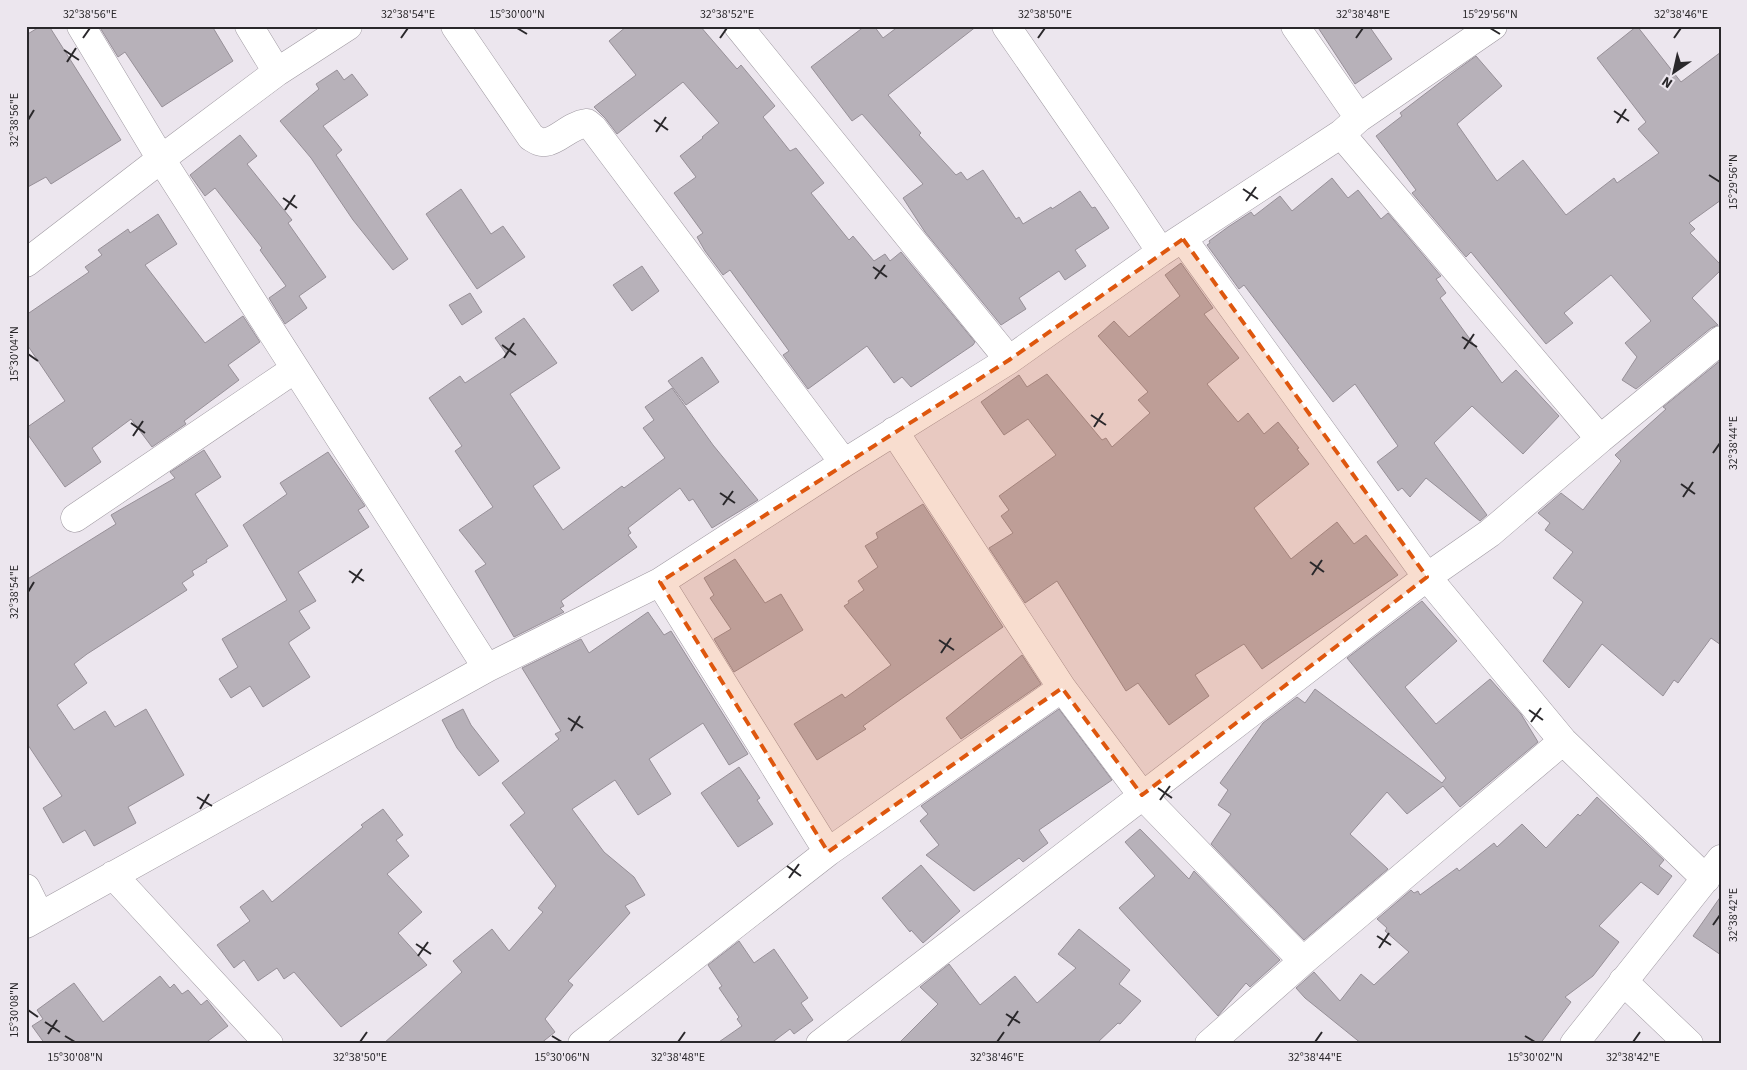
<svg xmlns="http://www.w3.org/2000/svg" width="1747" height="1070" font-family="'Source Sans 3',sans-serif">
<rect width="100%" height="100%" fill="#ece6ee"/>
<path fill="#b7b1b9" stroke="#979098" d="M41 26H49L121 140 51 184 46 177 26 188V35Z
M99 26H212L233 61 162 107 125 52 118 57Z
M627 26H700L737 69 741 65 775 106 763 117 790 151 796 148 824 183 811 193 849 240 853 236 874 261 885 254 890 261 901 252 975 342 973 345 911 387 902 377 894 383 867 346 808 389 783 355 789 351 730 270 723 275 705 251 697 237 703 233 674 193 696 177 680 156 703 138 702 137 719 123 683 82 617 134 605 118 594 107 636 75 609 41Z
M865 26H874L883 38 899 26H977L888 95 921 133 919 135 956 175 961 172 967 180 983 170 1016 219 1019 217 1023 224 1051 207 1052 209 1080 191 1092 208 1095 207 1109 228 1075 250 1086 266 1065 280 1059 271 1019 298 1026 309 1001 325 925 232 903 198 923 184 862 114 852 121 811 67Z
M1317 26H1369L1392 59 1355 84Z
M1637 26 1681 82 1721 52V200L1689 223 1695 229 1690 233 1721 265V270L1692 298 1718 325 1711 328 1636 389 1622 380 1637 357 1625 343 1651 321 1611 275 1564 313 1573 323 1546 344 1471 252 1466 257 1412 193 1416 190 1376 136 1402 116 1400 113 1451 74 1476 56 1502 86 1457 124 1497 181 1523 160 1566 215 1614 178 1617 183 1659 153 1638 129 1646 122 1597 58Z
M337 70 344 80 352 74 368 95 323 126 342 150 336 155 408 259 393 270 353 220 311 158 280 121 319 89 316 84Z
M240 135 257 156 247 164 292 220 288 223 326 277 299 296 307 308 285 324 269 298 286 286 260 250 262 248 215 188 205 196 190 175Z
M1332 178 1348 198 1358 190 1381 219 1388 213 1441 276 1436 279 1446 293 1440 298 1502 383 1516 370 1559 416 1523 454 1472 406 1434 443 1487 515 1480 521 1426 478 1410 497 1402 488 1398 491 1377 462 1398 446 1355 384 1333 402 1244 285 1239 289 1207 245 1210 243 1209 241 1228 227 1251 212 1254 216 1280 196 1292 211Z
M461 189 491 234 503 226 525 257 477 289 426 214Z
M158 214 177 244 145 265 205 343 243 316 260 342 228 365 239 380 184 421 186 424 152 447 131 419 92 448 101 462 65 487 26 432V428L65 401 26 343V315L89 272 85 267 102 255 98 250 128 229 130 233Z
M1181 263 1213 308 1204 314 1239 358 1207 384 1238 422 1248 413 1264 434 1278 422 1299 448 1297 449 1309 464 1254 508 1291 559 1337 522 1354 544 1366 535 1398 575 1262 669 1244 644 1195 675 1209 696 1169 725 1138 683 1126 691 1057 581 1025 603 989 548 1013 533 1001 516 1009 510 999 496 1056 455 1028 419 1004 435 981 402 1019 375 1027 387 1047 374 1102 440 1106 438 1112 447 1150 413 1138 400 1148 392 1098 336 1114 321 1129 337 1180 296 1165 275Z
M642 266 659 291 632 311 613 285Z
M470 293 482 312 462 325 449 305Z
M524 318 557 363 510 394 560 468 533 486 563 530 622 486 624 488 665 458 643 428 654 420 645 407 672 388 713 445 758 500 712 528 693 499 689 501 680 488 628 528 631 533 628 535 637 547 561 601 564 606 560 608 564 612 514 637 475 571 486 564 459 530 493 507 455 451 462 446 429 398 460 376 465 383 507 355 495 338Z
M702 357 719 382 686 405 668 381Z
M1721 360V645L1711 638 1678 683 1674 680 1663 696 1602 644 1569 688 1543 661 1583 602 1553 578 1573 552 1545 530 1550 523 1538 513 1561 493 1583 510 1621 461 1615 455 1666 409 1663 407Z
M204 450 221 477 195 494 228 546 206 560 207 562 192 571 194 575 182 583 187 590 87 654 74 664 87 683 57 705 74 730 105 711 115 727 146 709 184 775 128 807 136 823 94 846 85 830 63 843 43 808 62 796 26 742V580L116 524 111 515 175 478 170 472Z
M328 452 365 506 358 510 369 527 298 572 316 601 299 611 310 628 289 642V644L310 677 263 707 250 686 231 698 219 679 238 667 222 639 287 600 243 525 287 494 280 483Z
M923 504 1003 627 863 726 866 729 817 760 794 724 842 694 845 698 891 665 844 606 849 603 848 601 864 590 858 581 878 567 865 546 878 538 876 533Z
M735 559 765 603 781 594 803 630 734 672 714 639 731 629 710 598 714 595 704 578Z
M1422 601 1457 641 1405 687 1436 724 1490 679 1521 714 1538 742 1460 807 1443 786 1407 814 1387 792 1350 834 1388 869 1304 940 1211 844 1231 814 1218 805 1228 790 1220 783 1263 723 1297 697 1305 703 1315 689 1442 783 1446 778 1347 658Z
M648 612 664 635 671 631 748 754 729 765 703 723 649 759 671 794 638 815 615 780 572 809 604 852 634 877 645 895 625 906 630 913 568 981 573 985 545 1019 555 1032 540 1044H383L462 972 453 961 492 929 509 951 543 912 538 908 556 886 510 825 525 813 502 783 559 739 555 734 561 731 522 668 581 639 589 653Z
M1022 655 1041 684 961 739 946 718Z
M463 709 471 725 499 761 479 776 457 748 442 720Z
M1059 709 1112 780 1039 830 1048 843 1023 862 1019 858 974 891 926 855 939 845 920 821 928 814 921 806Z
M739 767 760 798 757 800 773 824 738 847 701 793Z
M1597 797 1664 860 1659 866 1672 876 1658 895 1641 882 1599 926 1619 942 1593 976 1565 997 1571 1002 1540 1044H1362L1305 998 1296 988 1314 972 1340 1001 1361 974 1374 985 1409 952 1385 931 1387 928 1377 919 1411 890 1414 893 1418 891 1420 895 1457 868 1459 871 1494 843 1497 847 1522 824 1546 848 1578 814 1580 816Z
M383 809 403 835 396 840 409 856 387 874 422 912 398 933 427 965 341 1027 294 972 284 979 277 968 258 981 244 960 234 968 217 945 250 921 240 907 263 890 272 902 363 827 361 825Z
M1140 829 1189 879 1194 871 1280 960 1250 987 1246 983 1218 1016 1119 908 1155 876 1125 842Z
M921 865 960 911 923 943 911 930 910 932 882 898Z
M1721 896V955L1693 936Z
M1079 929 1130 970 1119 984 1141 1001 1120 1024 1118 1023 1096 1044H898L938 1004 920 987 949 964 980 1005 1015 976 1037 1003 1076 968 1058 954Z
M739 941 754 963 774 949 808 998 801 1003 813 1020 794 1034 790 1029 770 1044H716L742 1026 737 1019 739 1017 719 988 722 986 708 965Z
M160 976 170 988 174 984 182 994 188 990 201 1005 207 1000 228 1026 204 1044H45L32 1026 43 1019 37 1010 74 983 103 1022Z"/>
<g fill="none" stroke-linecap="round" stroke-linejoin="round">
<defs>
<path id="street" d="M81 26 161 159 487 668
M249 26 277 72
M455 26 531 137C536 140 540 143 546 142 559 140 570 125 587 123L593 128 844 463
M738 26 1009 360
M1006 26 1125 198 1161 252
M1295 26 1359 118
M1341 134 1600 439 1721 340
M1183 239 1427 577 1563 741 1706 879
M26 263 161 159 277 72 348 26
M894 431 1062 688 1142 795 1303 961
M75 518 295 369
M660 582 828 852
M113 875 269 1044
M26 888 40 916
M26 924 487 668 660 582 844 463 1009 360 1161 252 1341 134 1359 118 1493 26
M1623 981 1689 1044
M582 1044 828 852 1062 688
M820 1044 1427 577 1490 533 1600 439
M1209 1044 1303 961 1563 741
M1574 1044 1721 859"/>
</defs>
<use href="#street" stroke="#a09aa2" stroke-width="29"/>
<use href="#street" stroke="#fff" stroke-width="28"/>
</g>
<path fill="#de570e" fill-opacity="0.2" stroke="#de570e" stroke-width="4" stroke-dasharray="10 6" stroke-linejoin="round" d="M1183 239 1427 577 1142 795 1062 688 828 852 660 582 1009 360Z"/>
<path fill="none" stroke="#2a282b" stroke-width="2" d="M517 28 527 34M1490 28 1500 34M83 38 90 28M401 38 408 28M720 38 727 28M1038 38 1045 28M1356 38 1363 28M1674 38 1681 28M64 50 79 60M67 62 76 48M1614 111 1629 121M28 120 34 110M654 120 668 130M1617 123 1626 109M656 132 666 117M1709 175 1720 182M1243 189 1258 199M283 198 297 208M1246 201 1256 187M285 210 295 195M873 267 887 277M875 279 885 265M1462 337 1477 347M502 345 516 355M1464 349 1474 334M28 354 38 361M504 358 514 343M1091 415 1106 425M131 423 145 433M1094 427 1103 413M133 436 143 421M1713 453 1720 443M1681 484 1695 494M720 493 735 503M1683 497 1693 482M723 505 733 491M1310 562 1324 572M349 571 364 581M1312 575 1322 560M352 583 362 569M28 592 34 582M939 640 954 650M941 653 951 638M1529 710 1543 720M568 718 583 728M1531 722 1541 708M571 731 580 716M1158 788 1172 798M197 797 212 806M1160 800 1170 786M200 809 209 794M787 866 801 876M789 878 799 864M1713 925 1720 915M1377 936 1391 945M416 944 431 954M1379 948 1389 933M418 956 428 942M28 1010 38 1017M1006 1014 1020 1023M45 1022 60 1032M1008 1026 1018 1011M48 1034 57 1020M65 1036 75 1042M552 1036 562 1042M1525 1036 1535 1042M360 1042 367 1032M678 1042 685 1032M997 1042 1004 1032M1315 1042 1322 1032M1633 1042 1640 1032"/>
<rect width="1747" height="1070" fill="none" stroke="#ece6ee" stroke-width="55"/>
<g transform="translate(1674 72) rotate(214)" stroke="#ece6ee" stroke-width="4" paint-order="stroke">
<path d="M0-4L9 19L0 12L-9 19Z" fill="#2a282b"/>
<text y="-8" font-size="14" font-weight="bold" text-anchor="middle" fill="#2a282b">N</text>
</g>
<rect x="28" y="28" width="1692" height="1014" fill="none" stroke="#2a282b" stroke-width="2"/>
<g font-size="12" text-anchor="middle" fill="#2a282b">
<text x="90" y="18">32°38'56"E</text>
<text x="408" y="18">32°38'54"E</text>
<text x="517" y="18">15°30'00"N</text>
<text x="727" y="18">32°38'52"E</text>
<text x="1045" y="18">32°38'50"E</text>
<text x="1363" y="18">32°38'48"E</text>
<text x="1490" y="18">15°29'56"N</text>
<text x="1681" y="18">32°38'46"E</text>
<text transform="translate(14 120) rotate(-90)" y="4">32°38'56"E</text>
<text transform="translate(1733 182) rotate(-90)" y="4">15°29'56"N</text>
<text transform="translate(14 354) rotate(-90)" y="4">15°30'04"N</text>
<text transform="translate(1733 443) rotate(-90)" y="4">32°38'44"E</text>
<text transform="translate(14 592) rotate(-90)" y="4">32°38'54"E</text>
<text transform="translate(1733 915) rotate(-90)" y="4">32°38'42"E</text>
<text transform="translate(14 1010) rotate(-90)" y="4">15°30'08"N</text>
<text x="75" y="1061">15°30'08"N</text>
<text x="360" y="1061">32°38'50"E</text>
<text x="562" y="1061">15°30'06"N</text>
<text x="678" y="1061">32°38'48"E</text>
<text x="997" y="1061">32°38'46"E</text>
<text x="1315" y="1061">32°38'44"E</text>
<text x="1535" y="1061">15°30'02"N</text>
<text x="1633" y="1061">32°38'42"E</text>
</g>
</svg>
